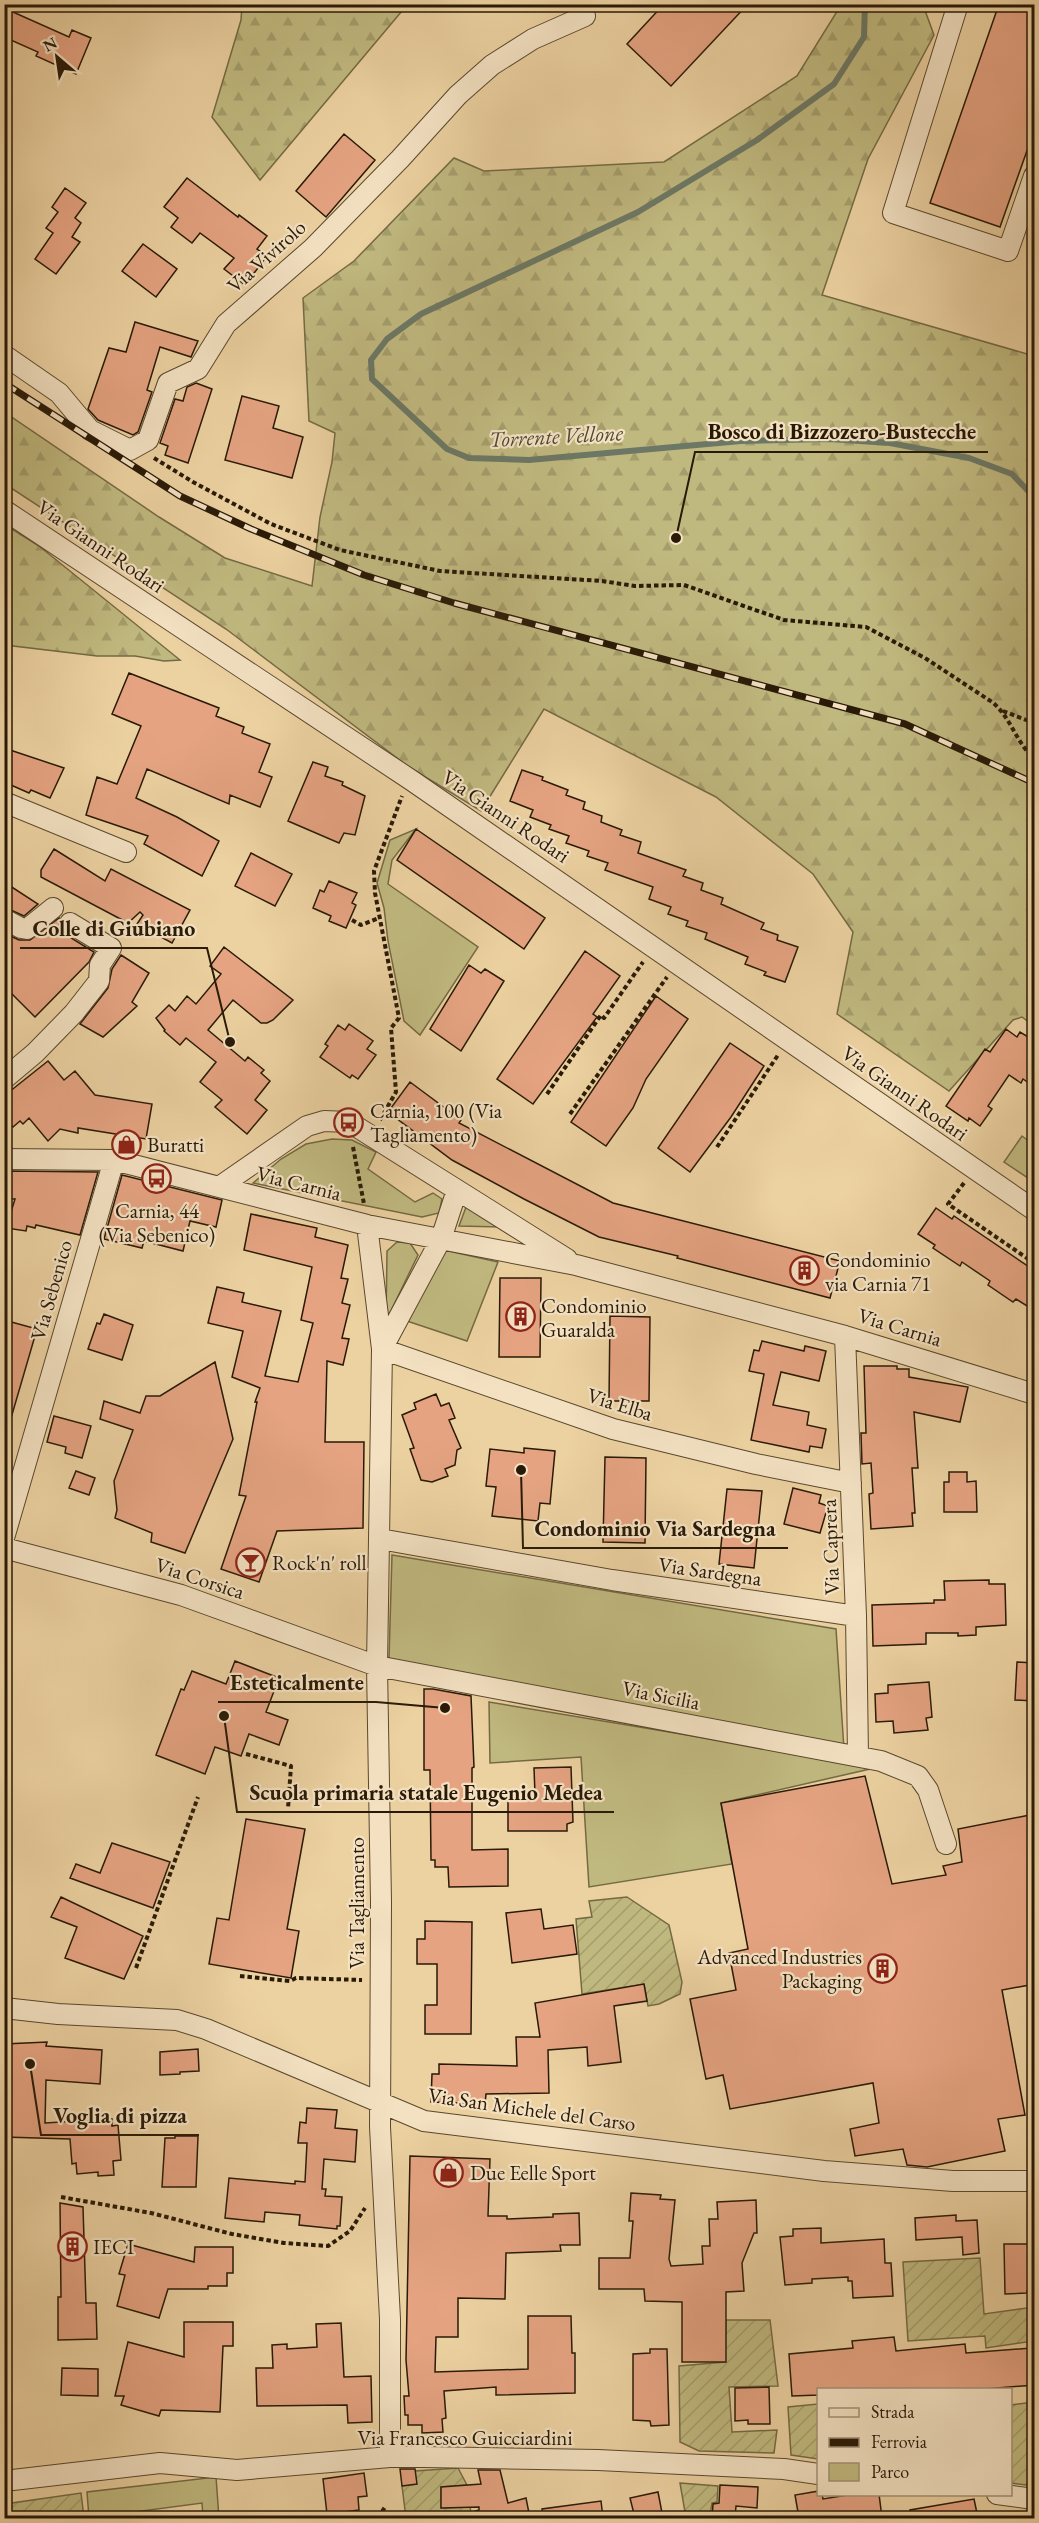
<svg xmlns="http://www.w3.org/2000/svg" width="1039" height="2523" font-family="'EB Garamond',serif">
<defs>
<pattern id="forest-firs" width="22" height="20" patternUnits="userSpaceOnUse" patternTransform="scale(1.5)"><rect width="22" height="20" fill="#c0b97f"/><path d="M5 1l3.5 6h-7zM16 11l3.5 6h-7z" fill="#a59e6c"/></pattern>
<pattern id="garden-furrows" width="10" height="10" patternUnits="userSpaceOnUse" patternTransform="scale(1.5)"><rect width="10" height="10" fill="#c0b97f"/><path d="M-1 1l2-2M0 10L10 0M9 11l2-2" fill="none" stroke="#a59e6c"/></pattern>
</defs>
<rect width="100%" height="100%" fill="#ecd1a1"/>
<filter id="stains"><feTurbulence type="fractalNoise" baseFrequency=".00333" numOctaves="4"/><feColorMatrix values="0 0 0 0 .2 0 0 0 0 .09 0 0 0 0 .02 0 0 0 .5 -.17"/></filter>
<radialGradient id="worn" r=".72"><stop offset=".6" stop-color="#630" stop-opacity="0"/><stop offset="1" stop-color="#630" stop-opacity=".3"/></radialGradient>
<path fill="#c0b97f" stroke="#746a43" stroke-width="1.5" d="M416 829 392 860 388 884 478 947 420 1035 404 1021 388 941 384 908 377 883 390 840Z
M1022 1136 1034 1145V1182L1004 1162Z
M332 1139 352 1140 376 1152 368 1169 415 1202 433 1193 442 1199 439 1213 422 1217 253 1183 281 1159 306 1144Z
M466 1207 500 1227 459 1226Z
M397 1242 410 1243 418 1255 386 1321 387 1251Z
M444 1250 498 1262 467 1341 407 1321Z
M392 1555 836 1629 844 1749 389 1659Z
M489 1702 879 1767 721 1803 732 1864 589 1887 581 1757 490 1763Z
M216 2477 219 2518H203L202 2503 89 2518 87 2492Z"/>
<path fill="url(#forest-firs)" stroke="#746a43" stroke-width="1.5" d="M242 5H407L260 180 212 117 241 20Z
M841 5H923L934 35 868 159 822 295 1034 356V1026L1022 1017 1013 1020 949 1091 837 1014 853 932 813 874 716 797 544 709 481 811 409 767 226 629 5 484 4 412 159 517 225 558 312 586 320 517 332 462 335 433 309 421 303 298 354 261 454 158 484 171 664 162 797 76Z
M4 524 39 546 180 660 164 661 135 656H97L5 645Z"/>
<path fill="url(#garden-furrows)" stroke="#746a43" stroke-width="1.5" d="M627 1897 669 1925 682 1982 680 1994 659 2004 648 2006 644 1984 582 1994 576 1919 592 1917 589 1901Z
M980 2258 984 2314 1034 2307V2352L1033 2341 986 2348 985 2336 908 2341 903 2262Z
M726 2320H770L778 2386 729 2387 732 2432 777 2430 774 2453 699 2451 680 2442 679 2366 725 2362Z
M1034 2402V2486L1011 2483V2405Z
M818 2404V2459L791 2455 788 2407Z
M458 2468 467 2485 441 2487V2508L470 2507 472 2518H406L402 2486 416 2484 415 2471Z
M680 2483 718 2486 717 2502 712 2503 710 2515 686 2518Z
M81 2493 84 2518H5V2504Z"/>
<g fill="none" stroke-linecap="round" stroke-linejoin="round">
<path stroke="#6c7865" stroke-width="6" d="M865 4 864 37 834 84 757 140 638 212 421 314 387 339 371 360 372 379 447 449 469 458 529 460 741 441 829 439 890 443 969 458 1012 474 1030 493 1034 510"/>
</g>
<path fill="#e5a381" stroke="#291a07" stroke-width="1.5" d="M664 4H748L671 86 627 44Z
M999 4H1035V128L1000 227 930 203Z
M4 8 69 37 72 30 91 38 76 74 36 56 38 52 4 37Z
M344 134 375 160 326 217 296 191Z
M187 178 238 217 239 215 267 236 257 249 267 256 245 285 224 269 234 258 200 233 192 243 171 227 178 218 164 207Z
M65 188 86 203 75 218 81 223 72 237 80 242 56 274 35 259 53 233 46 228 58 212 52 207Z
M143 244 177 269 156 297 122 271Z
M135 322 198 341 191 357 160 347 147 390 152 392 138 432 133 435 98 420 88 409 109 348 126 352Z
M196 383 212 389 188 463 165 455 168 446 160 443 175 399 183 401 187 387Z
M242 396 279 406 273 428 303 437 292 478 225 460Z
M129 673 219 708 216 716 244 727 242 733 270 744 259 772 272 777 260 807 230 795 229 804 147 769 136 798 177 817 219 841 202 876 144 844 148 836 86 815 97 777 117 784 141 726 112 714Z
M10 750 64 768 50 798 31 790 29 793 4 782V762Z
M313 762 328 767 325 776 343 782 342 785 365 796 355 835 344 833 339 843 288 821Z
M522 770 543 777 542 780 568 790 566 795 585 802 583 809 602 816 601 822 622 830 620 835 641 842 638 853 686 870 683 876 703 883 701 890 723 898 721 904 764 923 761 929 778 935 777 940 798 947 785 982 764 975 766 972 745 964 748 957 705 939 707 933 686 926 688 921 668 914 671 907 649 899 653 887 605 870 608 863 587 856 589 851 566 843 569 836 549 829 551 825 530 817 533 810 510 801Z
M416 829 545 918 524 949 397 860Z
M54 849 105 881 111 869 190 910 172 943 137 924 143 915 140 912 128 923 41 877V870Z
M251 853 292 874 275 906 235 886Z
M329 881 357 893 352 903 356 905 346 928 329 921 331 916 313 908 320 890 324 892Z
M4 882 38 904 24 916 4 907Z
M59 918V928L63 933 94 952 89 962 35 1017 4 986V933L19 940H30Z
M224 947 293 1000 273 1020 267 1023H261L233 1000 208 1030 245 1061 248 1057 264 1070 261 1073 270 1081 255 1100 267 1110 247 1134 215 1107 222 1100 200 1082 216 1062 186 1038 180 1045 164 1031 165 1030 156 1018 169 1005 175 1011 187 996 196 1004 221 974 210 966Z
M585 951 620 976 593 1014 597 1017 533 1104 497 1079Z
M121 955 149 973 132 1002 137 1006 103 1037 80 1024 108 988 112 969Z
M469 965 481 973 485 969 504 981 461 1051 430 1029Z
M656 996 688 1019 646 1079 633 1108 606 1146 571 1122Z
M349 1024 373 1041 367 1049 376 1055 358 1079 352 1075 350 1078 320 1057 328 1046 325 1044 338 1025 345 1030Z
M1006 1029 1017 1037 1020 1032 1035 1041V1087L1023 1079 1021 1083 1009 1075 988 1106 992 1109 980 1126 969 1118 968 1121 946 1106 985 1049 990 1052Z
M730 1043 764 1066 731 1117 690 1172 658 1148Z
M48 1061 64 1080 75 1071 95 1095 152 1104 146 1139 78 1128V1133L60 1129 48 1141 29 1118 23 1124 20 1121 13 1127 12 1126 4 1132V1096Z
M410 1082 461 1120 459 1123 613 1203 840 1261 830 1298 677 1258 678 1256 599 1237 524 1199 452 1160 388 1112Z
M4 1171 98 1172 80 1235 36 1225 35 1228 27 1226 26 1231 6 1228 15 1199H4Z
M122 1175 222 1200 216 1227 190 1221 183 1251 144 1241 142 1248 104 1239Z
M936 1208 952 1219 954 1216 1035 1271V1311L1016 1299 1013 1302 988 1285 990 1281 962 1262 960 1266 933 1248 935 1245 918 1234Z
M251 1214 317 1228 315 1237 348 1245 341 1278 348 1279 342 1303 350 1305 342 1338 349 1339 343 1365 327 1361 325 1442H364L363 1528 277 1531 259 1582 221 1569 246 1496 239 1495 257 1402H255L260 1388 232 1377 243 1331 208 1323 217 1287 244 1293 242 1302 281 1311 265 1376 298 1382 313 1323 301 1320 312 1267 244 1250Z
M500 1278H541L540 1357H499Z
M104 1314 133 1325 122 1360 88 1349 97 1323 100 1324Z
M610 1316 650 1317 649 1401H609Z
M4 1320 37 1329 9 1425H4Z
M762 1341 804 1351 805 1346 826 1351 819 1381 781 1372 773 1405 809 1412 807 1425 826 1429 822 1448 810 1446 809 1452 751 1440 764 1374 749 1371 754 1350 759 1351Z
M215 1362 233 1439 185 1553 151 1542 152 1533 115 1518 117 1510 114 1481 133 1430 100 1419 104 1401 140 1413 146 1396H160Z
M864 1366H897V1369H909V1377L968 1387 960 1422 914 1412 918 1468H912L915 1513H912L913 1526 871 1529 869 1494 873 1493 871 1463 862 1464 861 1433H866Z
M436 1394 441 1406 449 1403 455 1418 449 1420 461 1448 457 1450 455 1465 445 1469 448 1476 432 1482 421 1480 410 1449 414 1448 402 1415 416 1409 414 1403Z
M54 1416 91 1426 82 1458 65 1453 66 1447 47 1442Z
M524 1448 555 1451 550 1504 540 1503 538 1521 492 1516 496 1487 486 1486 490 1449 524 1453Z
M605 1457 646 1458 645 1543 603 1542Z
M76 1471 95 1478 89 1495 69 1488Z
M949 1472H967V1482L976 1481 977 1512H944V1482H949Z
M793 1488 821 1495 819 1503 828 1506 820 1533 784 1524Z
M727 1489 762 1491 754 1568 719 1564Z
M989 1580V1584H1005L1006 1625 976 1627V1635L958 1636V1633H926V1644L873 1646 872 1605 934 1603V1600H945L944 1581Z
M235 1661 279 1678 266 1712 288 1720 279 1745 249 1734 241 1756 215 1747 205 1774 156 1755 181 1689 184 1690 192 1671 226 1684Z
M1017 1662 1035 1663V1701L1015 1700Z
M929 1682 932 1717 926 1718 928 1730 894 1733 893 1721 876 1722 875 1694 888 1693V1685Z
M424 1689H433L471 1696 474 1767 472 1768V1850L508 1849V1886L449 1887 448 1867H435V1860H431L430 1770H424Z
M571 1767 573 1822 567 1824V1831H508V1795L535 1794 534 1768Z
M865 1776 892 1884 946 1875 943 1866 962 1862 958 1829 1035 1814V1984L1002 1990 1025 2115 998 2119 1005 2151 927 2167 907 2165 903 2149 855 2156 850 2129 879 2123 873 2083 730 2109 723 2075 706 2079 690 1999 736 1990 729 1953 748 1949 721 1803Z
M246 1819 305 1829 287 1929 299 1931 291 1978 209 1964 217 1918 229 1920Z
M112 1843 170 1862 153 1908 70 1878 76 1864 100 1873Z
M61 1897 143 1936 124 1979 65 1958 77 1927 51 1917Z
M541 1909 544 1929 573 1925 577 1954 512 1963 506 1913Z
M425 1921 472 1922 471 2034H425V2005H437V1964H417V1939H425Z
M644 1984 647 2001 614 2006 621 2062 588 2066 587 2047 548 2050 549 2093 486 2094 485 2104 431 2102 432 2074H439V2064L517 2066 516 2037H540L535 2003Z
M47 2042 46 2046 102 2050 100 2084 46 2080 45 2123 112 2119V2126L118 2125 121 2160 113 2161 114 2175 98 2176V2172L77 2174 76 2163 72 2164 70 2139 4 2137V2044Z
M198 2049 199 2071 180 2072V2074L160 2075V2052Z
M307 2108 337 2110 335 2128 357 2130 355 2162 324 2159 322 2189H326L325 2196 342 2197 340 2226H337V2229L299 2225 300 2215 265 2212 264 2222 225 2218 229 2178 295 2184V2181L305 2182 307 2143H298L300 2122 306 2123Z
M175 2136H198L196 2187H162L165 2138H175Z
M410 2156 490 2159 488 2216H507V2219L553 2217V2214L579 2213 580 2245H560L561 2251 506 2253 505 2299 458 2298V2337H436L435 2372 528 2369V2316H571L572 2353H575V2393L496 2395V2387L444 2391 446 2418 442 2419 443 2432 422 2433V2425H408V2415H405L404 2396H409L406 2360Z
M631 2193 661 2195 660 2199 675 2200 669 2259 671 2266 703 2264 702 2246H710L709 2219H718L717 2202 756 2200 757 2233H754L742 2263 744 2291 726 2292V2362H682V2302L645 2301 644 2289H599V2258H630L633 2221H629Z
M60 2203 83 2207 86 2303H96L97 2339 58 2340V2297H61Z
M956 2215V2221L977 2220 979 2253 963 2255 962 2237 916 2240 915 2218Z
M821 2228V2243L884 2239 885 2263H891L893 2296 853 2298 852 2281H848V2277L812 2279V2283L785 2285 780 2237 793 2236V2229Z
M128 2244 194 2262 195 2247H233V2273H227V2286H208V2289H168L159 2318 117 2306 125 2275 119 2274Z
M1004 2244H1035V2290L1027 2291V2293L1005 2294Z
M184 2322H233V2346H223L220 2412 161 2410 159 2416 121 2405 124 2396H115L128 2342 184 2357Z
M341 2323 344 2377 371 2376 372 2422 348 2423 347 2405 257 2406 256 2368H273L272 2345 287 2344V2349L317 2347 316 2324Z
M894 2337 896 2351 965 2344 966 2353 1032 2348 1035 2385 973 2390H819V2395L792 2396 789 2354 853 2348 852 2341Z
M650 2349H667L669 2425 651 2426 650 2421 633 2420V2354L650 2353Z
M62 2368 98 2369V2396L61 2395Z
M769 2387 770 2424H748V2420L735 2421V2388Z
M400 2469H415L417 2484 402 2486Z
M478 2470H500L508 2503 526 2498 530 2518H470L469 2513 479 2510V2507L441 2508V2487L481 2484Z
M364 2473 367 2496 358 2497 359 2510 327 2514 323 2479Z
M720 2485 758 2487 757 2508 736 2506 735 2518H712L713 2504 719 2503Z
M819 2491V2494H822L823 2499 854 2494H879L882 2518H799L795 2495Z
M658 2492 663 2518H635L630 2498Z
M974 2499 978 2518H910V2510Z
M601 2501 603 2518H543L542 2509Z"/>
<g fill="none" stroke-linecap="round" stroke-linejoin="round">
<defs>
<path id="minor" d="M958 4 893 213 1008 251 1034 176
M4 355 59 393 90 430 130 450 148 440 168 383 198 369 226 324 313 248 400 159 458 95 492 65 533 39 585 16
M4 510 411 780 1034 1210
M4 802 126 852
M4 919 21 928 27 929 53 908
M4 1079 35 1053 74 1013 99 981 100 965 111 948 70 923
M4 1159 114 1160 367 1225 576 1265 845 1336 1034 1394
M219 1187 307 1126 324 1121 349 1122 567 1259
M367 1225 382 1349 377 1666 381 1902 380 2127 390 2319V2457
M845 1336 856 1616 858 1756
M382 1349 613 1429 756 1464 851 1483
M382 1349 441 1239 457 1190
M4 1538 114 1160
M380 1539 612 1580 856 1616
M4 1548 181 1595 377 1666 881 1761 918 1776 928 1790 946 1844
M4 2008 58 2014 177 2020 206 2029 424 2121 824 2171 953 2181H1034
M4 2481 160 2463 237 2470 390 2457H424L598 2460 784 2469 818 2474
M997 2494 1034 2499"/>
</defs>
<use href="#minor" stroke="#5a482e" stroke-width="22"/>
<path stroke="#291a07" stroke-width="4" stroke-dasharray="4.5 3" stroke-linecap="butt" d="M154 458 193 482 271 524 340 550 440 571 602 581 635 586 684 585 784 620 866 627 925 658 992 702C1011 717 1016 743 1034 758
M1003 711 1034 723
M352 920 361 925 379 918
M547 1094 601 1015 604 1018 643 962
M570 1114 667 977
M380 1120 396 1092 391 1028 399 1018 375 893 374 871 402 796
M353 1147 364 1204
M717 1147 778 1055
M964 1183 948 1204 1034 1263
M246 1754 291 1766 288 1808
M136 1968 198 1797
M240 1976 290 1981 296 1978 362 1980
M61 2197 151 2213 232 2234 284 2243 328 2246 350 2231 365 2208
M378 2518 385 2507"/>
<use href="#minor" stroke="#f3e1c2" stroke-width="20"/>
<defs>
<path id="rail" d="M4 383 180 496 251 529 364 575 454 603 905 724 1034 783"/>
</defs>
<use href="#rail" stroke="#291a07" stroke-width="7"/>
<use href="#rail" stroke="#f3e1c2" stroke-width="4.5" stroke-dasharray="14" stroke-linecap="butt"/>
</g>
<defs>
<symbol id="bus-ring" viewBox="-11 -11 22 22"><circle r="9.5" fill="#f3e1c2" stroke="#8f2418" stroke-width="1.5"/><path d="M-5-6H5V4H4V6H2V4H-2V6H-4V4H-5ZM-3.5-4V0h7V-4ZM-3.5 1.2v1.5H-2V1.2ZM2 1.2v1.5H3.5V1.2Z" fill="#8f2418"/></symbol>
<symbol id="shop-ring" viewBox="-11 -11 22 22"><circle r="9.5" fill="#f3e1c2" stroke="#8f2418" stroke-width="1.5"/><path d="M-5-2.5h2.3a2.7 3.5 0 0 1 5.4 0H5L5.5 6h-11ZM-1.5-2.5h3a1.5 2.3 0 0 0-3 0Z" fill="#8f2418"/></symbol>
<symbol id="building-ring" viewBox="-11 -11 22 22"><circle r="9.5" fill="#f3e1c2" stroke="#8f2418" stroke-width="1.5"/><path d="M-4-6H4V6H1V3H-1V6H-4ZM-2.5-4.3h1.7v1.8h-1.7ZM.8-4.3h1.7v1.8H.8ZM-2.5-1h1.7V.8h-1.7ZM.8-1h1.7V.8H.8Z" fill="#8f2418"/></symbol>
<symbol id="bar-ring" viewBox="-11 -11 22 22"><circle r="9.5" fill="#f3e1c2" stroke="#8f2418" stroke-width="1.5"/><path d="M-6-5H6L.8 .8V4.5H3.5V6h-7V4.5H-.8V.8Z" fill="#8f2418"/></symbol>
</defs>
<g fill-rule="evenodd">
<use href="#bus-ring" x="332" y="1106" width="33" height="33"/>
<use href="#shop-ring" x="110" y="1128" width="33" height="33"/>
<use href="#bus-ring" x="140" y="1162" width="33" height="33"/>
<use href="#building-ring" x="788" y="1254" width="33" height="33"/>
<use href="#building-ring" x="504" y="1300" width="33" height="33"/>
<use href="#bar-ring" x="234" y="1546" width="33" height="33"/>
<use href="#building-ring" x="866" y="1952" width="33" height="33"/>
<use href="#shop-ring" x="432" y="2156" width="33" height="33"/>
<use href="#building-ring" x="56" y="2230" width="33" height="33"/>
</g>
<g text-anchor="middle" dominant-baseline="central" stroke-width="4.5" stroke-linejoin="round" paint-order="stroke">
<g font-size="21" fill="#291a07" stroke="#f3e1c2">
<text transform="translate(266 256) rotate(-42)">Via Vivirolo</text>
<text transform="translate(101 546) rotate(34)">Via Gianni Rodari</text>
<text transform="translate(506 816) rotate(34)">Via Gianni Rodari</text>
<text transform="translate(905 1093) rotate(35)">Via Gianni Rodari</text>
<text transform="translate(299 1183) rotate(14)">Via Carnia</text>
<text transform="translate(51 1290) rotate(-74)">Via Sebenico</text>
<text transform="translate(900 1327) rotate(17)">Via Carnia</text>
<text transform="translate(620 1404) rotate(17)">Via Elba</text>
<text transform="translate(830 1547) rotate(-92)">Via Caprera</text>
<text transform="translate(710 1571) rotate(8)">Via Sardegna</text>
<text transform="translate(200 1578) rotate(18)">Via Corsica</text>
<text transform="translate(661 1695) rotate(11)">Via Sicilia</text>
<text transform="translate(356 1903) rotate(-90)">Via Tagliamento</text>
<text transform="translate(532 2109) rotate(8)">Via San Michele del Carso</text>
<text x="465" y="2437">Via Francesco Guicciardini</text>
</g>
<g font-size="21" fill="#291a07" stroke="#f3e1c2" text-anchor="start">
<text x="370" y="1110">Carnia, 100 (Via<tspan x="370" dy="24">Tagliamento)</tspan></text>
<text x="147" y="1144">Buratti</text>
<text x="157" y="1210" text-anchor="middle">Carnia, 44<tspan x="157" dy="24">(Via Sebenico)</tspan></text>
<text x="825" y="1259">Condominio<tspan x="825" dy="24">via Carnia 71</tspan></text>
<text x="541" y="1305">Condominio<tspan x="541" dy="24">Guaralda</tspan></text>
<text x="272" y="1562">Rock'n' roll</text>
<text x="862" y="1956" text-anchor="end">Advanced Industries<tspan x="862" dy="24">Packaging</tspan></text>
<text x="470" y="2172">Due Eelle Sport</text>
<text x="93" y="2246">IECI</text>
</g>
<g font-size="22" font-style="italic" fill="#4b4936" stroke="#f3e1c2">
<text transform="translate(556 436) rotate(-3)">Torrente Vellone</text>
</g>
</g>
<path fill="none" stroke="#291a07" stroke-width="2" d="M676 538L695 452H988M230 1042L207 948H20M521 1470L523 1548H788M445 1708L376 1702H218M224 1716L237 1812H614M30 2064L41 2135H199"/>
<g fill="#291a07" stroke="#f3e1c2" stroke-width="2">
<circle cx="676" cy="538" r="6"/>
<circle cx="230" cy="1042" r="6"/>
<circle cx="521" cy="1470" r="6"/>
<circle cx="445" cy="1708" r="6"/>
<circle cx="224" cy="1716" r="6"/>
<circle cx="30" cy="2064" r="6"/>
</g>
<g font-size="22" text-anchor="middle" font-weight="bold" fill="#291a07" stroke="#f3e1c2" stroke-width="4.5" stroke-linejoin="round" paint-order="stroke">
<text x="842" y="439">Bosco di Bizzozero-Bustecche</text>
<text x="114" y="936">Colle di Giubiano</text>
<text x="655" y="1536">Condominio Via Sardegna</text>
<text x="297" y="1690">Esteticalmente</text>
<text x="426" y="1800">Scuola primaria statale Eugenio Medea</text>
<text x="120" y="2123">Voglia di pizza</text>
</g>
<rect width="1039" height="2523" fill="none" stroke="#ecd1a1" stroke-width="24"/>
<rect x="6" y="6" width="1027" height="2511" fill="none" stroke="#291a07" stroke-width="3"/>
<rect x="12" y="12" width="1015" height="2499" fill="none" stroke="#291a07" stroke-width="1.5"/>
<rect x="817" y="2388" width="195" height="108" fill="#f3e1c2" stroke="#a29177" stroke-width="1.5"/>
<rect x="829" y="2408" width="30" height="9" fill="#f3e1c2" stroke="#a29177" stroke-width="1.5"/>
<text x="871" y="2418" font-size="18" fill="#291a07">Strada</text>
<rect x="829" y="2438" width="30" height="9" fill="#291a07" stroke="#a29177" stroke-width="1.5"/>
<text x="871" y="2448" font-size="18" fill="#291a07">Ferrovia</text>
<rect x="829" y="2463" width="30" height="18" fill="#c0b97f" stroke="#a29177" stroke-width="1.5"/>
<text x="871" y="2478" font-size="18" fill="#291a07">Parco</text>
<g transform="translate(57 57) rotate(331)" stroke="#f3e1c2" stroke-width="4.5" paint-order="stroke">
<path d="M0-4.5L10 22L0 15L-10 22Z" fill="#291a07"/>
<text y="-9" font-size="16" font-weight="bold" text-anchor="middle" fill="#291a07">N</text>
</g>
<rect width="100%" height="100%" filter="url(#stains)"/>
<rect width="100%" height="100%" fill="url(#worn)"/>
</svg>
